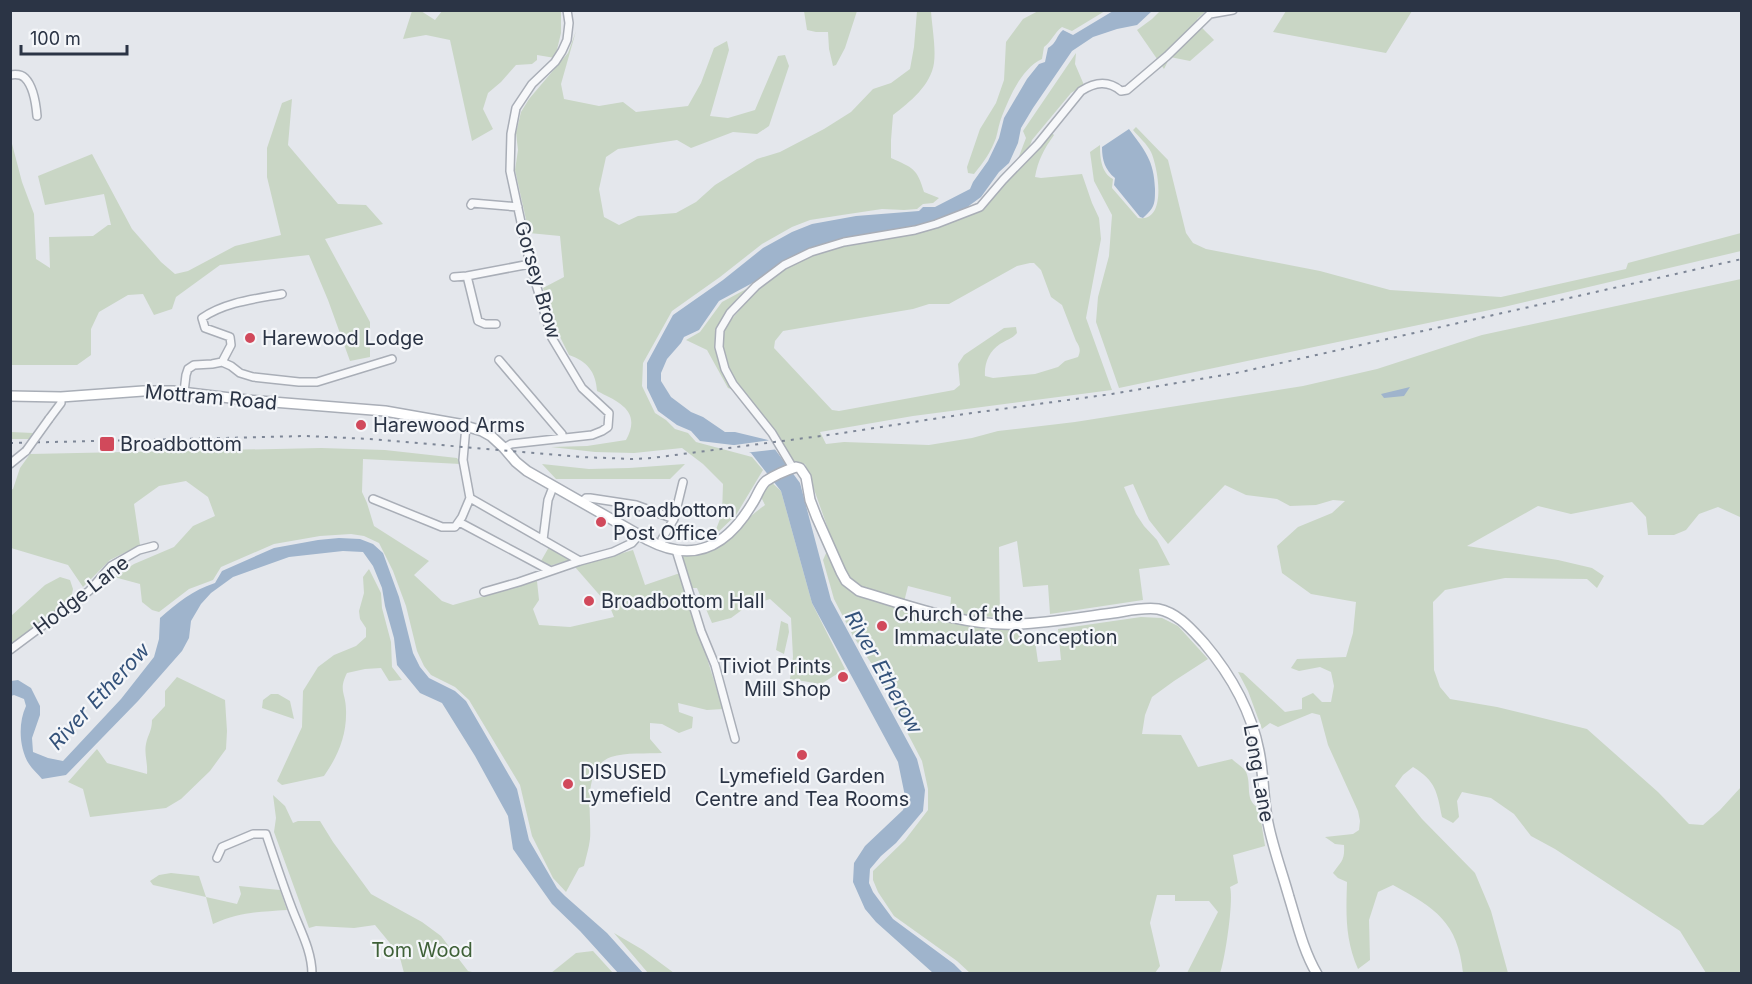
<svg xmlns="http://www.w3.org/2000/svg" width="1752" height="984" font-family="Inter,sans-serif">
<rect width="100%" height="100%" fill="#e4e7ec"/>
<path fill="#c9d6c5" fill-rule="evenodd" d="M1040 10 1105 11 1072 31 1062 27C1054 33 1052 41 1044 47L1042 59C1022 68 1010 96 1002 116 999 123 998 131 996 138 991 152 983 163 974 174L968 173 967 167 980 129 996 103 1004 80 1006 42 1023 19Z
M412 11H421L435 20 442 11H561V33L555 58 537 55V60L532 64 516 65 501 82 488 93 483 109 493 129 472 141 450 40 426 35 403 39Z
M804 11H857L845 48 836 65 833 66 829 49 828 32H816L807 30Z
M917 11H931C932 27 936 47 934 63 931 85 910 102 893 115L891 140V158C913 168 917 168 924 192L939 198 933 203 923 204 917 209 904 210 882 209 842 215 810 220 792 227 762 244 720 277 672 311 643 363 642 386 655 413 666 420 675 429 688 433 696 442 752 457 763 470 736 515 713 537 722 514 723 484 703 464 682 448 634 453 595 452 551 447 587 446 626 440C642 411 619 402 597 391 596 372 587 361 569 355L555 327 543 288 564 277 560 236 529 233 515 170 518 150 516 133 521 112 529 99 568 53 576 31 561 84 564 99 599 106 623 102 636 112 688 106 701 83 714 48 727 41 729 50 710 116 728 118 755 110 778 56 785 55 789 66 769 126 757 134 733 132 691 148 677 140 618 149 606 157 599 189 604 217 619 225 638 216 676 213 696 202 715 185 757 159 780 152 824 129 851 112 873 89 891 83 910 69 914 47Z
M1160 11H1206L1197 19C1201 29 1207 32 1214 40L1190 61 1170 57 1164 69 1137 30 1152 19Z
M1286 11V10L1412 11 1386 53 1273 32Z
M1076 53 1075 64 1084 85 1071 93 1032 140 1029 148 1018 159 1026 138 1023 131Z
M292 99 288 145 338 204 366 205 383 224 325 239 370 322V357L350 361 328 300 309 255 220 265 176 297 172 309 154 315 143 294 128 295 99 312 91 329V355L77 365H11V140L22 182 34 214 36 259 50 268 49 237 93 236 108 225H111L104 194 45 205 38 176 92 154 132 229 161 262 175 274 188 271 235 246 281 235 267 177V148L282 103Z
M1136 127 1168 160 1186 233 1193 243 1206 249 1320 271 1390 290 1501 297 1626 269 1628 263 1741 233V251L1504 307 1119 388 1096 322 1098 297 1109 256 1112 215 1094 181 1090 152 1100 145C1100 157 1101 173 1113 179L1112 188 1138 218C1168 223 1158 167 1151 152 1147 144 1139 137 1133 130Z
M1051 132 1054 135C1044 149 1038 160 1035 177L1041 178 1082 174 1092 203 1099 218 1101 239 1086 318 1112 390 913 416 820 432 826 444 844 442 929 445 972 438 998 431 1075 422 1303 386 1377 369 1482 335 1741 279V520L1740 517 1718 507 1699 514 1686 530 1674 535H1648L1646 517 1632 502 1571 514 1538 506 1467 546 1558 560 1592 568 1604 576 1597 588 1587 579 1505 578 1445 590 1433 602 1434 670 1440 687 1450 699 1497 707 1587 729 1658 792 1689 824 1703 825 1720 810 1741 787V973H1706L1680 931 1555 849 1531 836 1514 814 1491 798 1462 792 1457 801 1459 817 1453 823 1442 817C1437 792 1436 781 1413 767L1403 775 1395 786 1422 819 1475 873 1491 911 1508 973H1463C1458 922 1435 908 1393 885L1378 892 1369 920 1370 960 1358 969C1345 939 1346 914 1347 882L1338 878 1333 873C1341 861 1345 861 1344 845L1335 844 1325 837 1353 834 1359 830 1360 821 1358 811 1328 745 1320 715 1312 713 1278 727 1270 723 1262 729 1248 691 1238 672 1243 673 1285 712 1302 709V698L1313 693 1322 702H1331L1334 686 1331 672 1320 667 1299 671 1291 668 1297 659 1346 657 1353 633 1356 602 1311 594 1282 573 1277 546 1298 527 1332 513 1345 501 1333 500 1316 505 1290 506 1277 499 1246 495 1225 485 1168 544 1149 520 1133 484 1124 487 1136 514 1144 526 1157 540 1170 565 1139 569 1143 600 1050 614 1048 585 1023 587 1017 541 999 547 1000 617 969 616 950 611 951 597 908 586 903 606 984 628 1019 629 1020 641H1035L1038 662 1061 660 1058 629 1141 617 1162 618 1178 626 1208 659 1174 681 1152 697 1145 715 1142 734 1181 735 1198 767 1232 759C1236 763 1244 768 1246 772 1252 784 1244 801 1259 808L1265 846 1233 855 1238 883 1230 887C1234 899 1225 960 1220 973H1187L1218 912 1209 901H1175V895H1157L1150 923 1160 966 1155 973H970L957 961 894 916 878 892 873 880V871L905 840 928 810V789L922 761 871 663 853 636 834 599 823 560 832 540 805 464 792 463 779 438 742 393 728 388 707 350 686 340 700 332 722 302 752 286 726 326 759 287 785 267 811 254 981 209 1034 154ZM1030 263H1034L1041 270 1051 297 1062 305 1076 341C1080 347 1081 351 1078 357L1065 361 1058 367 1035 374 993 378 985 376C984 364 989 351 1000 344 1006 340 1012 339 1017 333L1016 327 1004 328 964 355 958 364 960 385 954 390 839 411 832 410 774 348 775 341 783 331 913 309 929 304H949L1017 266Z
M11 432 33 433 29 439H11Z
M321 448 385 450 457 458 461 464 363 459 362 492 367 503 374 526 429 561 414 575 442 601 453 605 537 581 539 600 533 609 539 625 570 627 614 617 610 607 575 567 633 550 645 585 680 573 723 709 707 710 678 703 679 712 693 717 692 728 679 733 662 724 650 723V739L662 753C646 754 626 752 611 757 581 768 592 815 590 839 589 848 586 857 584 866L579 868 566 892 553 878 532 836 520 785 469 700 455 687 431 675 424 666 417 651 406 606 393 571 379 543 364 536 351 534 320 536 274 544 221 567 213 580 189 589 159 612 152 610 142 602 140 584 114 577 134 564 174 547 193 526 215 516 208 497 186 481 159 486 134 504 140 545 110 560 83 587 68 565 11 548 10 490 13 489 20 468 30 454Z
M542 464 589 469 629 468 685 464 670 479H556Z
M770 481 781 491 812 603 845 669 821 684 790 679 793 657 791 618 770 599 746 607 731 618 712 623 697 588H691L681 559V555C716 554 720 548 743 524 749 517 757 511 765 505L761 497Z
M549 547 570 559V560L549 566 541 561Z
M369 569 381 593 382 608 391 642 392 667 402 680 389 681 381 668 365 669 347 673C338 691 346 693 346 710 347 735 338 756 324 776L282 785 277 781 302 727 303 691 318 667 334 655 356 646 366 637V628L360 619 359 611 364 593 363 577Z
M60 577 70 580 73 589 71 599 11 645V616L45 585Z
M781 621 788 624 789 632 784 654 776 650Z
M177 677 225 700 227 731 226 749 210 771 181 799 166 808 90 817 83 789 68 782 97 749 107 763 147 774C148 764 144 753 146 744 148 734 152 731 152 720L165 706V691Z
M271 694H278L290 701 294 719 262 708 263 700Z
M273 795 285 806 293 823 298 821H320L333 842 371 894 422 922 441 936 468 971 476 973H404L399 954 375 925 354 928 316 926 309 928 274 832 276 818Z
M171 873 199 876 206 897 237 904 241 894 239 886 280 890 287 910C258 912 240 912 213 924L206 897 153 885 150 881 159 875Z
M614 933 643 950 674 973H648Z
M593 951 613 973H551L576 953Z"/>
<path fill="#9fb4cc" d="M1113 11H1152L1137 25 1117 29 1093 37 1072 51 1033 108 1021 128 1018 143 1009 163 999 172 981 197 955 216 916 227 829 242 800 253 778 265 758 280 719 301 699 330 684 337 681 343 667 359 661 373V381L671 397 691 412 703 417 725 432H735L768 440 800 483 831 600 917 759 925 790 923 811 896 843 881 856 870 869 869 883 873 892 893 919 954 964 963 973H933L876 922 865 909 853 882 854 863 865 846 903 810 906 801 898 762 812 603 781 491 751 453 733 445 700 441 691 431 677 425 658 411 647 388V363L673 315 723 280 763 248 792 232 812 224 856 216 919 211 923 207H935L970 189 973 182 988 161 999 138 1004 118 1027 79 1039 64 1045 62 1048 48C1057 43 1056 36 1063 30L1073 35Z
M1129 129C1145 151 1154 160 1155 189 1155 204 1155 207 1143 218L1140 217 1114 185 1115 178C1105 170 1102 160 1102 147Z
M1410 387 1404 396 1384 398 1381 394Z
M339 538 360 539 373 544 383 553 399 597 413 653 420 667 429 678 455 691 466 701 517 789 529 840 557 888 565 896 607 933 643 973H618L580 931 552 904 513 849 508 816 475 756 442 703 420 693 397 665 394 638 385 606 382 588 373 566 363 552 343 551 289 557 233 577 211 593 201 604 191 621 189 638 182 651 138 701 66 775 42 779C38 774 32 769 29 764 19 748 18 723 26 706L24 699 14 695 11 696V681L18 680 31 688 40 706V715L32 738 33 752 48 758 63 761 121 699 154 657 159 639 160 618C177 603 193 590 215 583L222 571 274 548 318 540Z"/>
<path fill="#e4e7ec" d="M772 440 779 449 744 453 732 448 720 447Z"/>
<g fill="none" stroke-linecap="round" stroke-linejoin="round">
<defs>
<path id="street" d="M10 75C16 74 21 74 25 78 33 86 36 104 37 116
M471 205 472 203 518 207
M467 276 478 321 485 324H496
M454 277 467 276 530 264
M499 360 562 434V438
M222 362 231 345 230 337 205 328 202 318C225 302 255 299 282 294
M184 392 186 375 188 369 194 365 212 364 222 362 231 366 240 373 253 377 299 382H317L392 359
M49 419 61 403V397
M504 448 511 444 592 435 602 431 608 427 609 413 582 388 552 338 530 264 510 171 511 134 516 108 532 84 555 62 562 51 567 40 569 23 567 10
M10 464 26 451
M793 468 772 433 733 384 725 369 719 347 720 330 730 313 756 286 784 265 811 252 844 242 915 230 936 224 980 207 1003 180 1038 144 1081 91C1095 82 1108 80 1121 91L1127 90 1167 56 1210 14 1233 10
M470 498 580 561
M373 499 442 527H455L462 517 470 498 463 460 466 426
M582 502 586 498H590L636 505 674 519
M459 522 549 570
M543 540 548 500 553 487
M661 546 662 539 674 519 683 482
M676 550 701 631 715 665 735 739
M484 592 519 582 580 561 613 552 632 543 639 535
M10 650 89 591 111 566 139 550 154 546
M217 858 222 847 253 834H266C274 858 282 882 291 906 299 928 312 950 312 974"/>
<path id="secondary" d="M10 396 61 397 143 391H173L247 400 385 411 459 424 482 431 491 436 504 448 516 462 527 471 648 540C694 564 727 546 752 504 757 497 760 486 766 481 775 475 787 470 796 467L800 468 806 477 810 500 817 518 841 572 846 581 859 591C910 606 965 627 1018 624 1050 623 1081 617 1113 613 1127 611 1143 607 1158 609 1178 613 1191 629 1204 643 1231 675 1251 710 1259 751 1264 775 1263 799 1268 823 1273 848 1282 872 1289 897 1297 923 1303 950 1317 974"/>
</defs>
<use href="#street" stroke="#a9aeb7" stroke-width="10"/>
<use href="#secondary" stroke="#a9aeb7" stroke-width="12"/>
<use href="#street" stroke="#f7f8fa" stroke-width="7"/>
<use href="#secondary" stroke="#fff" stroke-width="9"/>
<path stroke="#7d8696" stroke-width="2" stroke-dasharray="3 6" stroke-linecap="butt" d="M10 443 306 436 370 439 581 457 632 459 652 458 836 434 965 414 1112 394 1241 372 1742 259"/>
<defs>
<path id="street-bridge" d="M26 451 49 419"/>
</defs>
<use href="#street-bridge" stroke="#a9aeb7" stroke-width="10" stroke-linecap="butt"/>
<use href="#street-bridge" stroke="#f7f8fa" stroke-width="7"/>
</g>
<g fill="#d1495b" stroke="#f4f6f9" stroke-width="2">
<circle cx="250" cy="338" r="6"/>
<circle cx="361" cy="425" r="6"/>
<rect x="99" y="436" width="16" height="16" rx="3"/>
<circle cx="601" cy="522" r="6"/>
<circle cx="589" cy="601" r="6"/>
<circle cx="882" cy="626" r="6"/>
<circle cx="843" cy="677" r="6"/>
<circle cx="802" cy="755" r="6"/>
<circle cx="568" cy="784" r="6"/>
</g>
<g text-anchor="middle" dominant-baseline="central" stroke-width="4.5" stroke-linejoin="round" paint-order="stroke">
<g font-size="20" fill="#2b3445" stroke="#f4f6f9">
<text transform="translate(538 280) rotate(74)">Gorsey Brow</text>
<text transform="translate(211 397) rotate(5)">Mottram Road</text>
<text transform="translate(81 595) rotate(-38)">Hodge Lane</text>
<text transform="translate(1259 773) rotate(80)">Long Lane</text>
</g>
<g font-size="20" fill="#2b3445" stroke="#f4f6f9" text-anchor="start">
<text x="262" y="338">Harewood Lodge</text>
<text x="373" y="425">Harewood Arms</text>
<text x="120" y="444">Broadbottom</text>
<text x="613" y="510">Broadbottom<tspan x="613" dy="23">Post Office</tspan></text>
<text x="601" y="601">Broadbottom Hall</text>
<text x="894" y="614">Church of the<tspan x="894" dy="23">Immaculate Conception</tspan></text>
<text x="831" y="666" text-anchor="end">Tiviot Prints<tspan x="831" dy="23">Mill Shop</tspan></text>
<text x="580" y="772">DISUSED<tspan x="580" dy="23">Lymefield</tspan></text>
<text x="802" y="776" text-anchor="middle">Lymefield Garden<tspan x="802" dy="23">Centre and Tea Rooms</tspan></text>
</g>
<g font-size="20" fill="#3f6138" stroke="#f4f6f9">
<text x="422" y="950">Tom Wood</text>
</g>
<g font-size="21" font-style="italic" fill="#34527a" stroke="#f4f6f9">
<text transform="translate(884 672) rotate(61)">River Etherow</text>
<text transform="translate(99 696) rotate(-47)">River Etherow</text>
</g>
</g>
<rect width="1752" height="984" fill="none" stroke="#2b3445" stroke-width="24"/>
<path d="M21 45v9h106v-9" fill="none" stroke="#2b3445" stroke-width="3"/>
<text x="30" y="45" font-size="18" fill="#2b3445" stroke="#f4f6f9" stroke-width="4.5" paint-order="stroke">100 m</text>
</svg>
